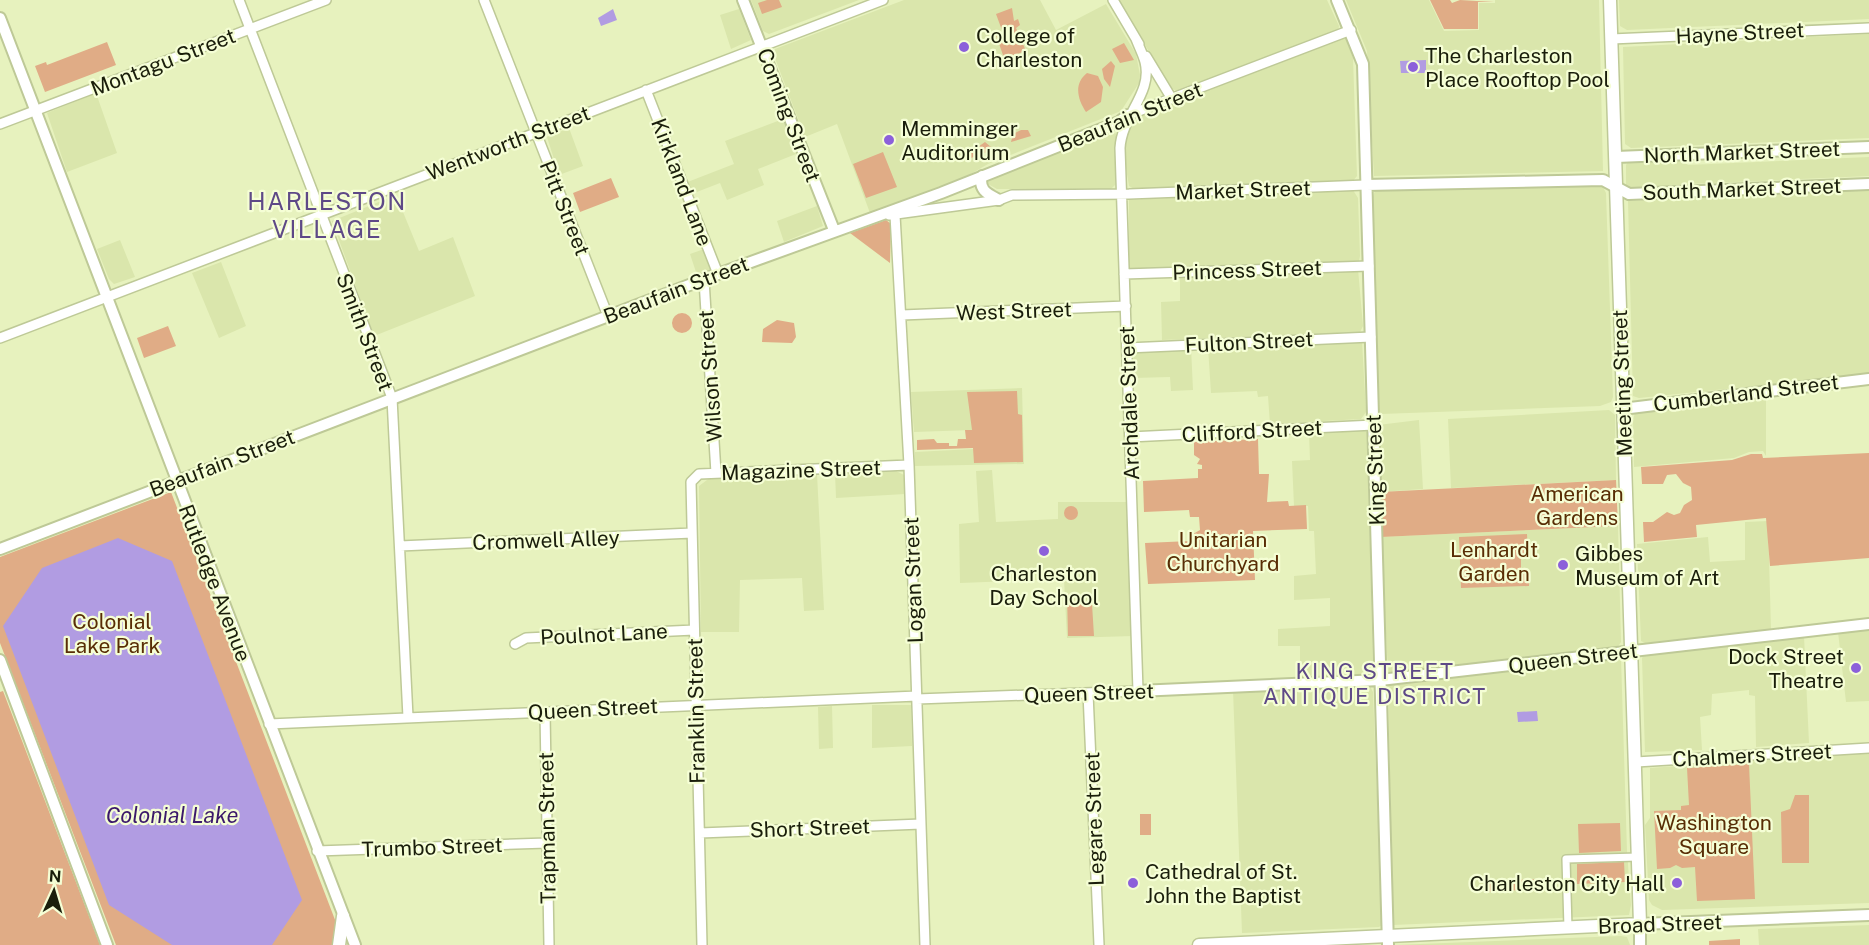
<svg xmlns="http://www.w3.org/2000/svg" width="1869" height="945" font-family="'Public Sans',sans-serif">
<rect width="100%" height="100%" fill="#e7f2be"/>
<path fill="#dae6ac" d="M751 0H859L769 34 763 31Z
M904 0H1040L1056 30 1106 4 1136 54 1140 75 1139 83 1121 111 988 164 950 186 870 213 837 124 805 137 773 53 775 49Z
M1119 0H1327L1339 26 1338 31 1177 91 1170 88Z
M1346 0H1429L1444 31 1479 30V3H1495V0H1599L1603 171 1374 176 1367 51Z
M1619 0H1869V19L1627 30 1620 26Z
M739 9 751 40 731 49 720 15Z
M1869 34V138L1631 148 1625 144 1623 47Z
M1338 38 1346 39 1353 58 1357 176 1352 182 1136 190 1129 186 1125 162 1126 136 1138 116Z
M96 93 117 153 67 172 47 113Z
M783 119 796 154 758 169 764 185 727 200 720 183 689 195 685 183 734 164 725 141Z
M569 128 583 166 559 175 547 137Z
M1111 128 1116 134 1115 185 1111 189H997L988 184 987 180Z
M1869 157V176L1688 184 1687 187 1631 189 1626 185V165L1628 162 1683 161 1688 165Z
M1602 185 1606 193 1613 397 1611 402 1600 406 1381 414 1378 410 1372 199 1375 191Z
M1353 190 1358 198 1360 256 1359 261 1355 264 1131 270 1129 267V200Z
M1869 190V374L1639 398 1633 396 1628 201Z
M396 195 419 251 453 237 475 296 374 336 332 221Z
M817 206 823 226 784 242 777 221Z
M120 240 135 277 114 284 109 279 97 249Z
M707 248 712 266 711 270 697 275 690 254Z
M221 262 246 326 219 338 192 273Z
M1358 269 1363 326 1360 332 1162 340 1161 302 1180 301V275Z
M1362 341 1366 412 1361 419 1270 424 1268 396 1258 397 1257 391 1211 393 1208 347Z
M1191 347 1193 390 1171 391 1170 377 1133 378 1132 354 1135 350Z
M1022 388 1024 464 915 466V452L973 449 972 430 914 432 911 392Z
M1766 396V456L1763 451 1749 452 1734 458 1634 467 1633 421 1635 412Z
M1609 410 1615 415 1616 480 1451 488 1448 419Z
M1419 420 1423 489 1380 492 1378 425Z
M1364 429 1367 432 1373 670 1364 675 1300 678V646H1278V629L1330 626V598L1294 600V576L1316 574 1314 531H1309L1308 506H1294L1292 461 1310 460 1309 432Z
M992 470 996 522 1058 519V502H1126L1133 636 1067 638 1064 579 960 583 959 524 979 522 976 471Z
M896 471 904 475 905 494 836 498 835 473Z
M817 474 824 610 804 611 802 578 740 580 739 632H701L699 486 711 477Z
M1768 521 1771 630 1645 643 1641 641 1637 544 1708 537 1710 562 1745 560V522Z
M1618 526 1621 642 1617 648 1388 672 1381 537Z
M1869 629V701L1846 702 1838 632Z
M1804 636 1809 743 1756 747 1755 696 1749 695V690L1712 694 1711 715 1700 717 1702 750 1645 752 1642 658 1644 655Z
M1621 658 1627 851 1631 905 1629 915 1393 925 1388 683Z
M1369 684 1373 692 1382 925 1379 927 1242 933 1233 690Z
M872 705H911L912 746 872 748Z
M832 706 833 748 819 749 818 707Z
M1869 752V903L1662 910 1652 905 1649 900 1645 825 1650 818V768Z
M1869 925V945H1759L1758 929Z
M1621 936 1627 937 1630 945H1395Z"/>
<path fill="#e0ac86" d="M767 0H779L782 7 762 14 758 3Z
M1430 0H1450L1452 3 1460 0 1494 2H1478V29H1444Z
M1012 8 1014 21 1018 19 1020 25 1016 28 1026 51 1004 58 996 35 1003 33 996 14Z
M107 42 116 65 45 92 35 66 46 62 47 65Z
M1124 43 1134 60 1120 63 1112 49Z
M1111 61 1115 66 1110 87 1104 79 1102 69Z
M1087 73 1098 76 1103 87 1101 102 1086 112C1078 100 1073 84 1087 73Z
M1021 130H1028L1031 136 1011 142 1013 134Z
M985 142 991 147 990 151 968 159 964 157Z
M883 152 897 187 866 198 853 164Z
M611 178 619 197 580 212 573 193Z
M886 220 891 224 890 263 850 233Z
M672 323a10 10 0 1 1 20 0a10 10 0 1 1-20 0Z
M777 320 794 323 796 337 792 343 762 342 763 329Z
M168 326 176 346 144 358 137 338Z
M1017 391 1018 414 1022 415 1023 462 974 463 973 448 917 450V440L934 439 937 443H949V446H957L958 439H966L965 430H972L967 392Z
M1258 439 1259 474H1269L1267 502 1288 501 1289 506 1306 505 1307 529 1253 531 1255 580 1148 584 1145 543 1190 541V531L1193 534 1200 530 1199 517H1190L1189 510 1144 512 1143 481 1198 478V469H1202V465L1197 464 1200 459 1194 455V442Z
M1869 453V558L1770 566 1766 518 1696 525 1697 537 1644 542 1643 522H1653L1667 512 1674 515 1680 513 1684 505 1692 500 1691 487 1683 483 1676 474 1667 475 1663 484H1642L1641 467 1732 460 1751 454H1762L1763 458Z
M1616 480 1618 526 1381 537 1380 492Z
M171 492 337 925 335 945H116L0 643V557Z
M1064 513a7 7 0 1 1 14 0a7 7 0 1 1-14 0Z
M1527 534 1528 555 1521 556V570H1529V586L1461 588 1459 537Z
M1067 594H1073L1072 604H1092L1094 636H1068Z
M3 691 100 945H0V692Z
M1749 764 1755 899 1697 901 1695 867 1682 868 1676 865 1670 868 1657 869 1654 811 1681 810V806L1689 805 1687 768Z
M1795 795H1809V863H1782L1781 812 1790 809Z
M1140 814H1151V835H1140Z
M1620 823 1621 851 1579 853 1578 824Z
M1624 862 1625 882 1577 884V864Z
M1539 879V889L1484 892V881Z
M1740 939V945H1709V941Z"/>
<path fill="#b19ce2" d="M613 9 617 20 601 26 598 18Z
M1426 60V73H1401L1400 61Z
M118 538 172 561 302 900 272 945H172L109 905 3 626 42 568Z
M1537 711 1538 721 1518 722 1517 712Z"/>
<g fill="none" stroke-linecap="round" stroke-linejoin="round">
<defs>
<path id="pedestrian" d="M1568 928 1566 859 1638 857"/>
<path id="minor" d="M239 0 392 398 408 717
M484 0 608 316
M1113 0 1139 44
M1611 39 1869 28
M1146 56 1172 99
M646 90 718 274
M1131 114 1351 30
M0 124 326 0
M889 215 999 200 1012 195 1129 194 1366 185
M895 215 909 465 925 945
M1124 274 1369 266
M704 280 716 473
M902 315 1126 306
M0 338 883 0
M1127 348 1371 337
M1130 437 1374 425
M400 546 692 533
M515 644 526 638 694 630
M1088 693 1099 945
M917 699 1138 691 1120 148C1122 115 1153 93 1145 62 1143 54 1139 47 1136 39
M545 712 549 945
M269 724 917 696
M1636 762 1869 748
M700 833 921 824
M317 851 547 843
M702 945 691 482 699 474 909 465"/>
<path id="tertiary" d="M743 0 834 230
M1337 0 1363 64 1388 945
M0 18 355 945
M1616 157 1869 147
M982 176C978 190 988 194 999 200
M1366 185 1603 180 1629 194 1869 184
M1622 409 1869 379
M0 549 718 274 941 193 1119 122 1128 115
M0 660 107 945
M1138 691 1380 680 1869 624
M1640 945V924L1869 915"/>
<path id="secondary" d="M339 945 343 916
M1199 945 1640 924 1610 0"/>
</defs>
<use href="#pedestrian" stroke="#bec997" stroke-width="10"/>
<use href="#minor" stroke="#bec997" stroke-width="12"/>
<use href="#tertiary" stroke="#bec997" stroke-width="14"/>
<use href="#secondary" stroke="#bec997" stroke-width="15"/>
<use href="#pedestrian" stroke="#fff" stroke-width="7"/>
<use href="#minor" stroke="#fff" stroke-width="9"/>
<use href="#tertiary" stroke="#fff" stroke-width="10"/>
<use href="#secondary" stroke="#fff" stroke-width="12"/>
</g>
<g fill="#8c60da" stroke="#f5fed5" stroke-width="2">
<circle cx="964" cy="47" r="6"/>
<circle cx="1413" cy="67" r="6"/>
<circle cx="889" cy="140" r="6"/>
<circle cx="1044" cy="551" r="6"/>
<circle cx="1563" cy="565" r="6"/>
<circle cx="1856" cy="668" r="6"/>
<circle cx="1133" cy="883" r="6"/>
<circle cx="1677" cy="883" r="6"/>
</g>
<g text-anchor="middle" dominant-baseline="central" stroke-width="4.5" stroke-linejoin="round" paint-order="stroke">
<g font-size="21" fill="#1a1e0b" stroke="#f5fed5">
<text transform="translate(1740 33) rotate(-3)">Hayne Street</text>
<text transform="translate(163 62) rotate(-21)">Montagu Street</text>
<text transform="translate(789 115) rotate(69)">Coming Street</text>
<text transform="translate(1130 117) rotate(-22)">Beaufain Street</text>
<text transform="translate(508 143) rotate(-21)">Wentworth Street</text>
<text transform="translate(1742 152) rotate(-2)">North Market Street</text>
<text transform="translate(682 182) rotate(69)">Kirkland Lane</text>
<text transform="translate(1742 189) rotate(-2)">South Market Street</text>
<text transform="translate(1243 190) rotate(-2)">Market Street</text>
<text transform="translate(565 208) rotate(68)">Pitt Street</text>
<text transform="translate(1247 270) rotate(-2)">Princess Street</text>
<text transform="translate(676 290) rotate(-21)">Beaufain Street</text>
<text transform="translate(1014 311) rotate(-2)">West Street</text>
<text transform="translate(365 332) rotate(69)">Smith Street</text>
<text transform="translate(1249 342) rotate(-3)">Fulton Street</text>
<text transform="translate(710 376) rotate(-94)">Wilson Street</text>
<text transform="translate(1622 383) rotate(-92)">Meeting Street</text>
<text transform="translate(1746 393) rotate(-7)">Cumberland Street</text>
<text transform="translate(1129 403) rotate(-92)">Archdale Street</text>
<text transform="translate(1252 431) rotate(-3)">Clifford Street</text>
<text transform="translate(222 463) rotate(-21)">Beaufain Street</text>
<text transform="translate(801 470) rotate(-2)">Magazine Street</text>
<text transform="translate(1375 470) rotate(-92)">King Street</text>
<text transform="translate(546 540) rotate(-2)">Cromwell Alley</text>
<text transform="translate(913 580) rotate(-92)">Logan Street</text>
<text transform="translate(215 583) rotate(69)">Rutledge Avenue</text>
<text transform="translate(604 634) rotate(-3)">Poulnot Lane</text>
<text transform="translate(1573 658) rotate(-7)">Queen Street</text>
<text transform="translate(1089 693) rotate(-2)">Queen Street</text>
<text transform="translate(593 709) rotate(-3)">Queen Street</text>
<text transform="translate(696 711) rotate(-91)">Franklin Street</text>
<text transform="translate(1752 755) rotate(-3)">Chalmers Street</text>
<text transform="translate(1094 819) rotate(-92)">Legare Street</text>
<text transform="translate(547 828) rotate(-91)">Trapman Street</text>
<text transform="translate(810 828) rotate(-2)">Short Street</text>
<text transform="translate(432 847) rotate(-2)">Trumbo Street</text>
<text transform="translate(1660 924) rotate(-2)">Broad Street</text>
</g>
<g font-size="21" fill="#1a1e0b" stroke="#f5fed5" text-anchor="start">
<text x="976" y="35">College of<tspan x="976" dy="24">Charleston</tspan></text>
<text x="1425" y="55">The Charleston<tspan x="1425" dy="24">Place Rooftop Pool</tspan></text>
<text x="901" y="128">Memminger<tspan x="901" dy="24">Auditorium</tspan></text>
<text x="1575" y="553">Gibbes<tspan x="1575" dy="24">Museum of Art</tspan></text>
<text x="1044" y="573" text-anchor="middle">Charleston<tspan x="1044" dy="24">Day School</tspan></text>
<text x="1844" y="656" text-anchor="end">Dock Street<tspan x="1844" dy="24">Theatre</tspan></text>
<text x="1145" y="871">Cathedral of St.<tspan x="1145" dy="24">John the Baptist</tspan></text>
<text x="1665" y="883" text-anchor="end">Charleston City Hall</text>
</g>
<g font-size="21" fill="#582d05" stroke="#f5fed5">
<text x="1577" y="493">American<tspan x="1577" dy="24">Gardens</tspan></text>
<text x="1223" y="539">Unitarian<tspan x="1223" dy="24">Churchyard</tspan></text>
<text x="1494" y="549">Lenhardt<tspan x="1494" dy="24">Garden</tspan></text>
<text x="112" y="621">Colonial<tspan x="112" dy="24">Lake Park</tspan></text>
<text x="1714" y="822">Washington<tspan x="1714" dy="24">Square</tspan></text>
</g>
<g font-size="22" letter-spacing="1.5" fill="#5e4987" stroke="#f5fed5">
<text x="1375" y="671">KING STREET<tspan x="1375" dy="25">ANTIQUE DISTRICT</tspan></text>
</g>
<g font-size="22" font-style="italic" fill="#3b186a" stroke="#f5fed5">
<text x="172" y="815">Colonial Lake</text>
</g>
<g font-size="24" letter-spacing="1.5" fill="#5e4987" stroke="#f5fed5">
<text x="327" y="201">HARLESTON<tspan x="327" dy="28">VILLAGE</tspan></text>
</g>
</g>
<g transform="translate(54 891) rotate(4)" stroke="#f5fed5" stroke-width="4.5" paint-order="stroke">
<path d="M0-4.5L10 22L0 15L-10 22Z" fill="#1a1e0b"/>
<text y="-9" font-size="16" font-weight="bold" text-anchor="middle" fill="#1a1e0b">N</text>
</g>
</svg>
